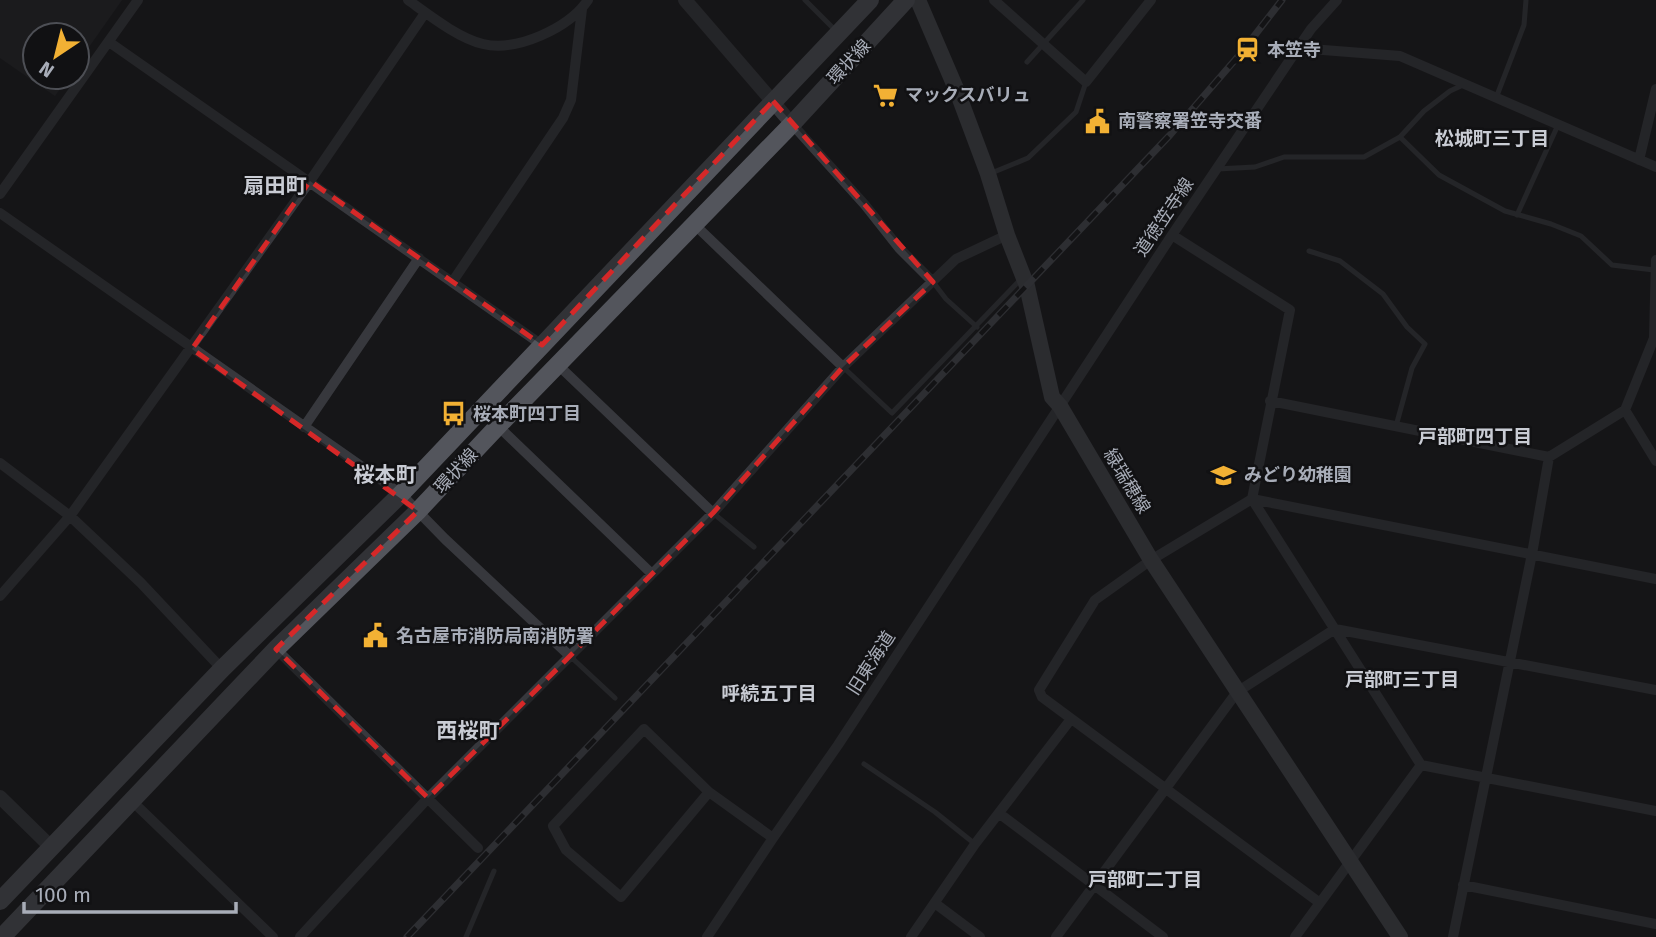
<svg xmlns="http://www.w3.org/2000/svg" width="1656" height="937" font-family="'Fira Sans','Noto Sans JP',sans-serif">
<rect width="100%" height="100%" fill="#161618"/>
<path fill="#222225" d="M0 0H122L77 64V35H35V77H68L55 96 0 58Z"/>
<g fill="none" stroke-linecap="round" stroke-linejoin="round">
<path stroke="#37383d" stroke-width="5" d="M805 0 835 30
M1027 62 1083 0
M1496 98 1524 25 1526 0
M1400 137 1439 175 1505 211 1551 224 1581 236 1612 265 1654 270
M1217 169 1255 167 1284 157H1364L1400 137 1424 111 1450 91 1463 85
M989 174 1028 158 1076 112 1086 82
M1517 215 1558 125
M1309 251 1340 261 1383 294 1407 327 1425 344 1412 368 1396 426
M933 282 946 299 977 327
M843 367 892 413 1020 280
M713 513 754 547
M571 657 615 698
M864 764 935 812 975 844
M466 937 494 871"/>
<path stroke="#37383d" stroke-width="10" d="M408 0C429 15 458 38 483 44 517 52 569 28 588 0
M994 0 1086 82 1151 0
M109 42 542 345
M1298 48 1400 56 1656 167
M792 124 865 205 899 248 933 282
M1639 160 1656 89
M0 194 138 0
M0 213 401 494 445 539 571 657
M694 224 843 367
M1172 235 1290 310 1252 499 1421 765 1656 811
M453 281 563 118 571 100 582 9
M558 365 713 513
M1270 401 1549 457
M1625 410 1656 461
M498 426 652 574
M304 427 419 258
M0 463 70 516 141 583 222 669
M0 596 70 516 310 181 425 13
M276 649 478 848
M644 729 709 792 621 897 566 850 553 826Z
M709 792 773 838
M132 801 273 937
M1000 814 1163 937
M1463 885 1656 924
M1320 903 1042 697 1039 690 1095 600 1151 560 1252 499 1656 579
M936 904 980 937
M300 937 428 798 713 513 843 367 956 259 1007 235
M707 937 773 838 838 745 1172 235 1298 48 1311 29 1337 0
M911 937 975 844 1071 719
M1056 937 1237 692 1335 629 1656 690
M1295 937 1421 765
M1453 937 1532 554 1549 457 1625 410 1654 338 1656 260"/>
<path stroke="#37383d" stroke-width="14" d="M685 0 792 124
M0 797 51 847"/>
<path stroke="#45474d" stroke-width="16" d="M918 0 957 91 988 174 1007 235 1027 286 1052 397 1060 406 1151 560 1400 937"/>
<path stroke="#53555c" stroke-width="18" d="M0 901 222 669 401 494 870 0
M2 937 276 649 418 511 498 426 792 124 906 0"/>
<defs>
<path id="rail" d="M407 937 1170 135 1241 53 1282 0"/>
</defs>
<use href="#rail" stroke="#4a4c52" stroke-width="7"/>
<use href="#rail" stroke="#111113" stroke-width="4.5" stroke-dasharray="13" stroke-linecap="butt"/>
</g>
<path d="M0 0H1656V937H0ZM773 101 933 282 843 367 713 513 428 798 276 649 418 511 192 349 310 181 542 345Z" fill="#161618" fill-opacity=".55" fill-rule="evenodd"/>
<path fill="none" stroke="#d62828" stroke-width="5" stroke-dasharray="14 9" stroke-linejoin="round" d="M773 101 933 282 843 367 713 513 428 798 276 649 418 511 192 349 310 181 542 345Z"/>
<defs>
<symbol id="station-bare" viewBox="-9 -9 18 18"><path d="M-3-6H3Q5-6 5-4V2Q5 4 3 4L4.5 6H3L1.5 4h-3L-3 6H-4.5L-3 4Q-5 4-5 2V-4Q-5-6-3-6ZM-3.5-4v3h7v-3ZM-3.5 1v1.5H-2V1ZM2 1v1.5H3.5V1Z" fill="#f2b134" stroke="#111113" stroke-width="2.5" paint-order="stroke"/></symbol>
<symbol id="supermarket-bare" viewBox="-9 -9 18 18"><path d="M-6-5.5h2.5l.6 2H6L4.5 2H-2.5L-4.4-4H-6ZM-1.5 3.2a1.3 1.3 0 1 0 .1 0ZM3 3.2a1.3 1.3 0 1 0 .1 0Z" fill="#f2b134" stroke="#111113" stroke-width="2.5" paint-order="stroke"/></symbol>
<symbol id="civic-bare" viewBox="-9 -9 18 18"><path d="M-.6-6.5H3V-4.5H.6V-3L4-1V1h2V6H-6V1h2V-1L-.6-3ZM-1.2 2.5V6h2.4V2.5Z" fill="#f2b134" stroke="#111113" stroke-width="2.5" paint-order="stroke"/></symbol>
<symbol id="bus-bare" viewBox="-9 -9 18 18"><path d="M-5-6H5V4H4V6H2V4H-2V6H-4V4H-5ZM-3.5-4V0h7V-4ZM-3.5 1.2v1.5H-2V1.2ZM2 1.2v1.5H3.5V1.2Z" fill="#f2b134" stroke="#111113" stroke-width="2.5" paint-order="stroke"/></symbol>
<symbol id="school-bare" viewBox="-9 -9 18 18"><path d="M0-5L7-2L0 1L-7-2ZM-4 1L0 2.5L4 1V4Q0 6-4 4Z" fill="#f2b134" stroke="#111113" stroke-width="2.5" paint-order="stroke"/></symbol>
</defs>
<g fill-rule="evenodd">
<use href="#station-bare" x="1230" y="32" width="35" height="35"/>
<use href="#supermarket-bare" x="868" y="78" width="35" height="35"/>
<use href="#civic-bare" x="1080" y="104" width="35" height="35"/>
<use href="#bus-bare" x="436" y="396" width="35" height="35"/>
<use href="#school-bare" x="1206" y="458" width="35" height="35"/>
<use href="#civic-bare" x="358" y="618" width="35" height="35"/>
</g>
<g text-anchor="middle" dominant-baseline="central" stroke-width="5" stroke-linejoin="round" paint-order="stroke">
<g font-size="18" font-weight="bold" fill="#a8adb8" stroke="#111113" text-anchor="start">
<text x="1267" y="50">本笠寺</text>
<text x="905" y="95">マックスバリュ</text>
<text x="1118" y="121">南警察署笠寺交番</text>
<text x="473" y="414">桜本町四丁目</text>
<text x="1244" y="475">みどり幼稚園</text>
<text x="396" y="636">名古屋市消防局南消防署</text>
</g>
<g font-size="18" fill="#a8adb8" stroke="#111113">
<text transform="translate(849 62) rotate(-47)">環状線</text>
<text transform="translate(1164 217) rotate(-56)">道徳笠寺線</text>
<text transform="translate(456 471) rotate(-47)">環状線</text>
<text transform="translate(1127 481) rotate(59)">緑瑞穂線</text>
<text transform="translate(871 663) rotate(-57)">旧東海道</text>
</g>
<g font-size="19" font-weight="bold" fill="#c9ccd4" stroke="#111113">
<text x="1492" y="138">松城町三丁目</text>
<text x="1475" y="436">戸部町四丁目</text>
<text x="1402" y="679">戸部町三丁目</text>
<text x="769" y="693">呼続五丁目</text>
<text x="1145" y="879">戸部町二丁目</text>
</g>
<g font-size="21" font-weight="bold" fill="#c9ccd4" stroke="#111113">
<text x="275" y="186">扇田町</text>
<text x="385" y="475">桜本町</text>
<text x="468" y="731">西桜町</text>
</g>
</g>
<g transform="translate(56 56) rotate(215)"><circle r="33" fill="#111113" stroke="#4d4f55" stroke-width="2"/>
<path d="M0-5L12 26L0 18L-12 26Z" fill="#f2b134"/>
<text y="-10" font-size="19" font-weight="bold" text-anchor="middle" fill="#a8adb8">N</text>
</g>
<path d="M24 902v10h212v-10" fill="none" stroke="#a8adb8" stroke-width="3.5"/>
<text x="35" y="902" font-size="21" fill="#a8adb8" stroke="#111113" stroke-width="5" paint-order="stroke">100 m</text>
</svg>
